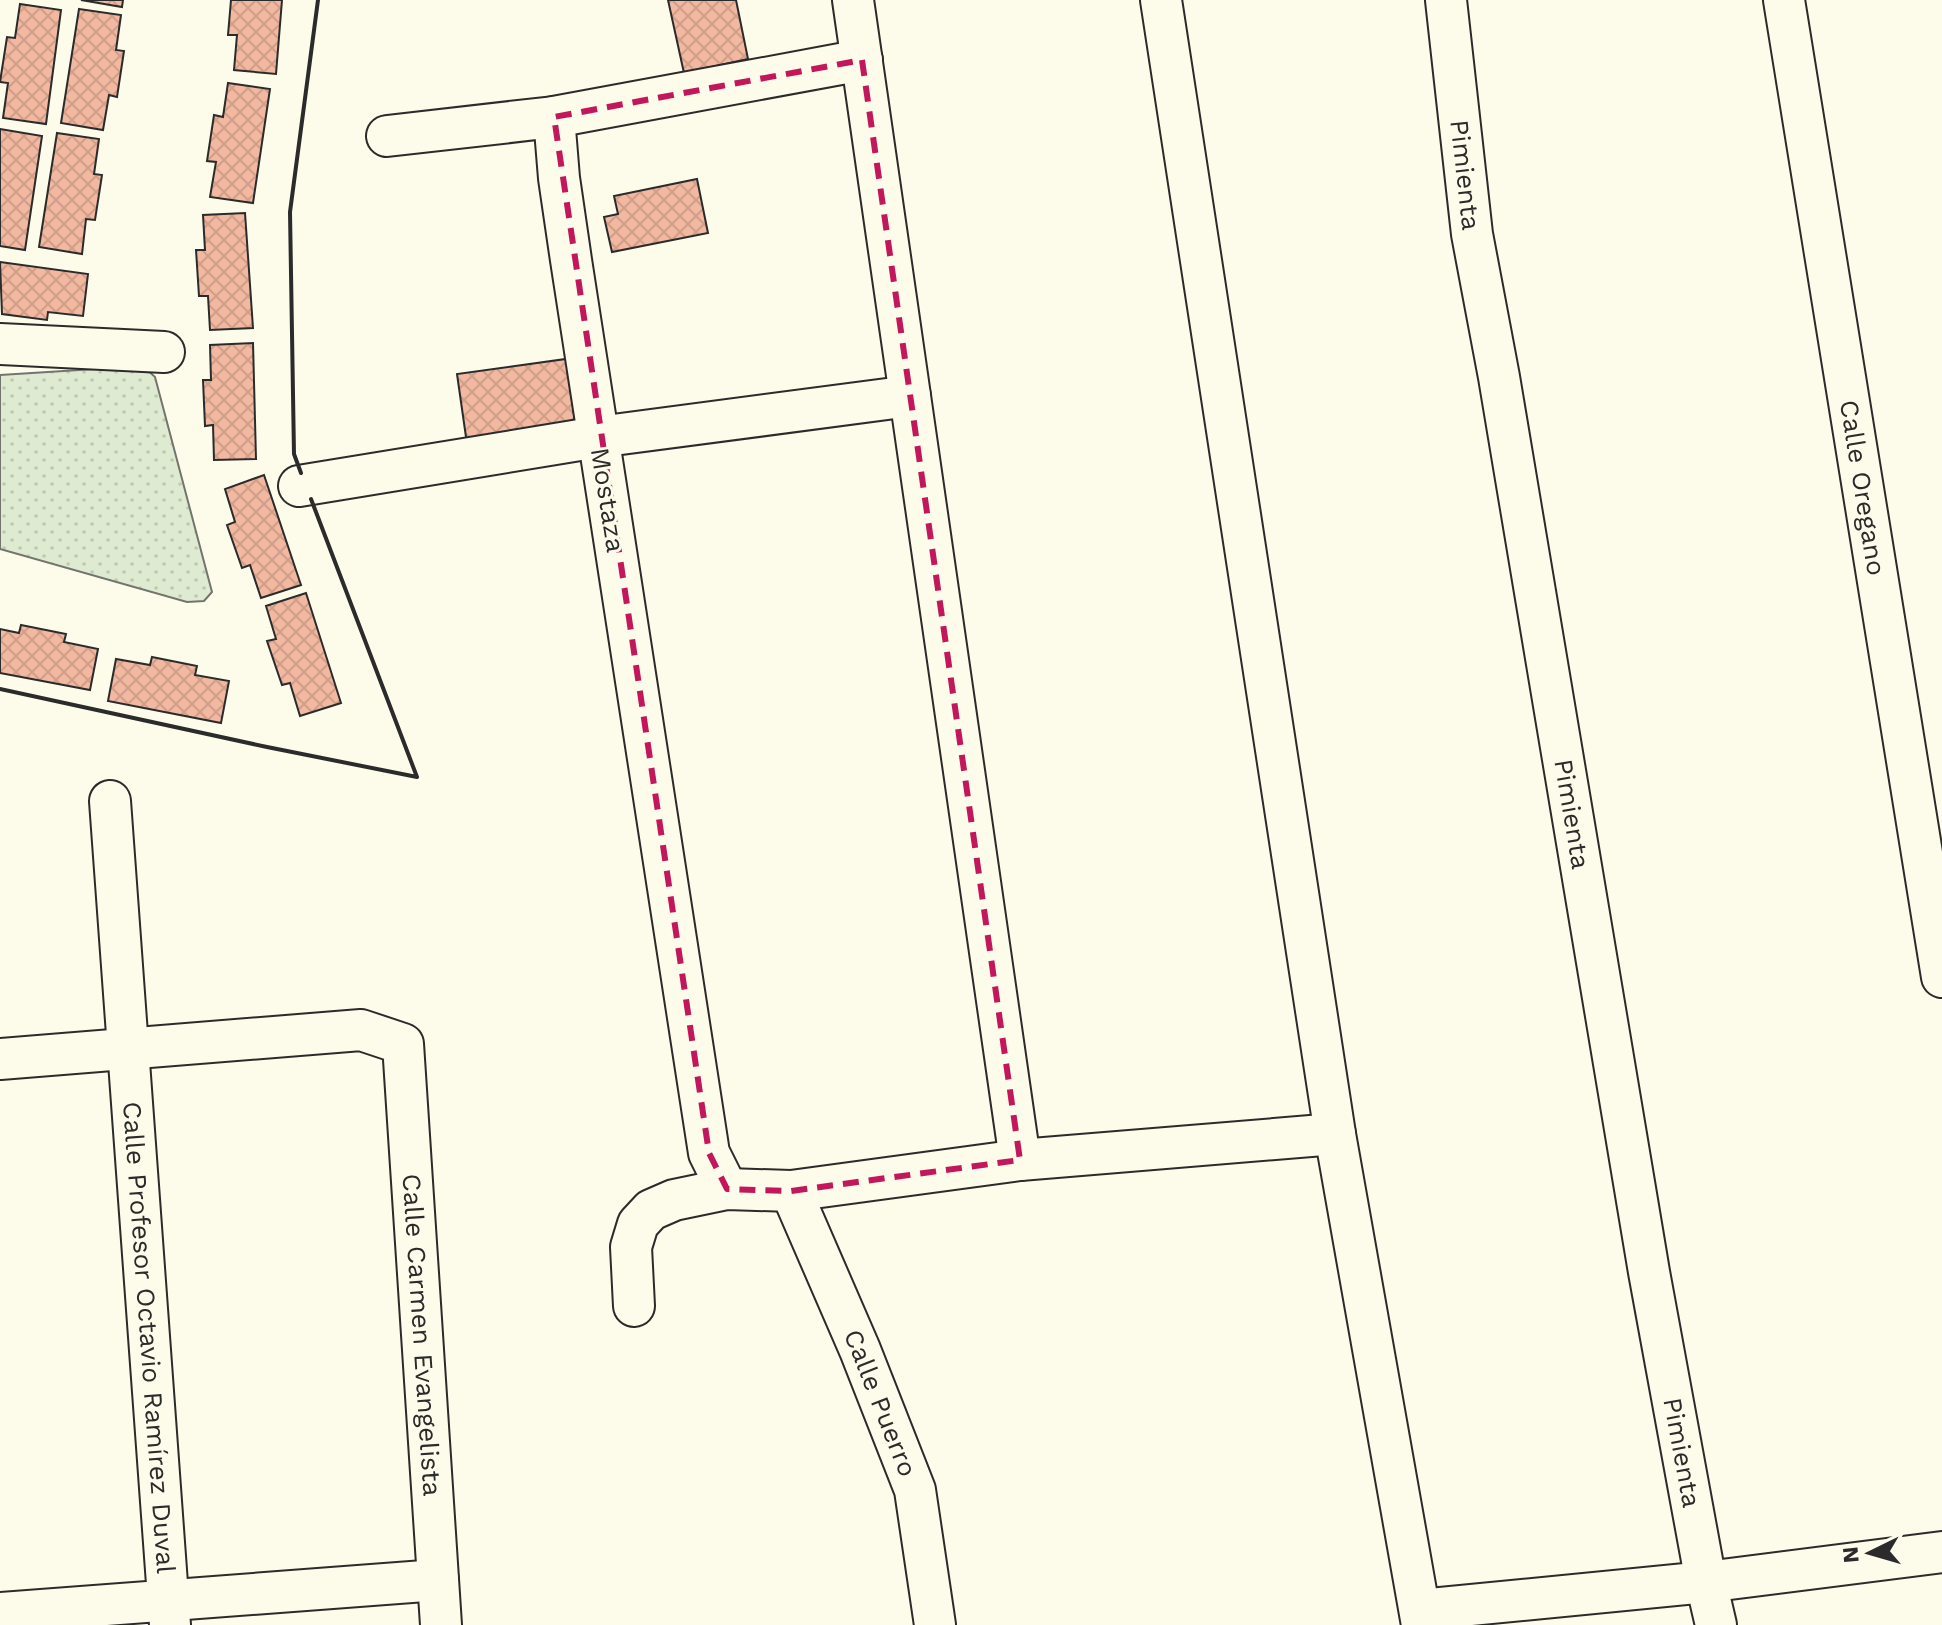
<svg xmlns="http://www.w3.org/2000/svg" width="1942" height="1625" font-family="'Work Sans',sans-serif">
<defs>
<pattern id="green-dots" width="8" height="8" patternUnits="userSpaceOnUse" patternTransform="scale(2)"><rect width="8" height="8" fill="#deebd1"/><path d="M2 2h.1M6 6h.1" fill="none" stroke="#bfcab4" stroke-width="1.8" stroke-linecap="round"/></pattern>
<pattern id="building-cross-hatch" width="8" height="8" patternUnits="userSpaceOnUse" patternTransform="scale(2)"><rect width="8" height="8" fill="#f2b8a0"/><path d="M0 0l8 8M0 8l8-8" fill="none" stroke="#d09e8a"/></pattern>
</defs>
<rect width="100%" height="100%" fill="#fdfbea"/>
<path fill="url(#green-dots)" stroke="#74746e" stroke-width="2" d="M143 366 155 377 212 592 204 601 187 602 0 549V375Z"/>
<path fill="url(#building-cross-hatch)" stroke="#2b2b2b" stroke-width="2" d="M81 0H123L122 7Z
M231 0H282L276 74 234 70 237 35H228Z
M668 0H736L748 59 684 73Z
M20 4 61 10 46 124 3 118 8 83 0 82 7 37 15 38Z
M79 9 121 15 116 50 124 51 117 97 109 95 103 130 61 123Z
M228 83 270 89 253 203 210 197 216 162 207 161 214 115 223 117Z
M0 129 42 136 25 250 0 246Z
M57 133 99 139 94 174 102 175 95 220 86 219 82 254 39 247Z
M697 179 708 233 612 252 604 217 618 214 614 196Z
M245 213 253 328 210 330 208 296H199L196 250H205L203 215Z
M0 262 88 274 83 316 48 312 47 320 2 314Z
M253 343 256 459 214 460 213 425 205 426 203 380H211L210 345Z
M566 359 576 428 467 444 457 374Z
M264 475 301 585 261 598 250 565 242 568 227 525 235 522 225 489Z
M306 593 341 703 300 716 290 683 282 685 267 641 276 639 266 606Z
M21 625 66 634 64 642 98 649 90 690 0 673V629L19 633Z
M152 657 197 666 195 675 229 681 221 723 108 701 116 659 150 665Z"/>
<g fill="none" stroke-linecap="round" stroke-linejoin="round">
<defs>
<g id="minor">
<path d="M853 0 1020 1160"/>
<path d="M1161 0 1335 1134 1422 1625"/>
<path id="s1" d="M1446 0 1472 234 1499 377 1649 1272 1706 1582 1716 1625"/>
<path id="s2" d="M1784 0 1942 977"/>
<path d="M387 136 554 117"/>
<path d="M0 344 164 352"/>
<path d="M299 486 598 437 910 396"/>
<path id="s3" d="M110 801 170 1625"/>
<path id="s4" d="M0 1059 361 1030 403 1044 441 1625"/>
<path d="M727 1189 709 1153 571 260 559 178 554 117 862 60"/>
<path id="s5" d="M791 1191 860 1350 915 1490 935 1625"/>
<path d="M634 1306 631 1247 638 1224 651 1210 674 1200 727 1189 791 1191 1020 1160 1335 1134"/>
<path d="M1420 1610 1706 1582 1942 1552"/>
<path d="M0 1613 438 1580"/>
</g>
</defs>
<use href="#minor" stroke="#2b2b2b" stroke-width="44"/>
<use href="#minor" stroke="#fdfbea" stroke-width="40"/>
<path stroke="#2b2b2b" stroke-width="4" d="M301 473 294 454 290 212 318 0
M0 689 267 747 417 777 311 499"/>
</g>
<path fill="none" stroke="#c2185b" stroke-width="6" stroke-dasharray="16 10" stroke-linejoin="round" d="M862 60 1020 1160 791 1191 727 1189 709 1153 554 117Z"/>
<g text-anchor="middle" dominant-baseline="central" stroke-width="6" stroke-linejoin="round" paint-order="stroke">
<g font-size="26" fill="#2b2b2b" stroke="#fdfbea">
<text stroke="none"><textPath href="#s1" startOffset="176">Pimienta</textPath></text>
<text stroke="none"><textPath href="#s2" startOffset="494">Calle Oregano</textPath></text>
<text transform="translate(608 500) rotate(81)">Mostaza</text>
<text stroke="none"><textPath href="#s1" startOffset="824">Pimienta</textPath></text>
<text stroke="none"><textPath href="#s4" startOffset="698">Calle Carmen Evangelista</textPath></text>
<text stroke="none"><textPath href="#s3" startOffset="538">Calle Profesor Octavio Ramírez Duval</textPath></text>
<text stroke="none"><textPath href="#s5" startOffset="230">Calle Puerro</textPath></text>
<text stroke="none"><textPath href="#s1" startOffset="1472">Pimienta</textPath></text>
</g>
</g>
<g transform="translate(1870 1553) rotate(265)" stroke="#fdfbea" stroke-width="6" paint-order="stroke">
<path d="M0-6L14 30L0 20L-14 30Z" fill="#2b2b2b"/>
<text y="-12" font-size="22" font-weight="bold" text-anchor="middle" fill="#2b2b2b">N</text>
</g>
</svg>
